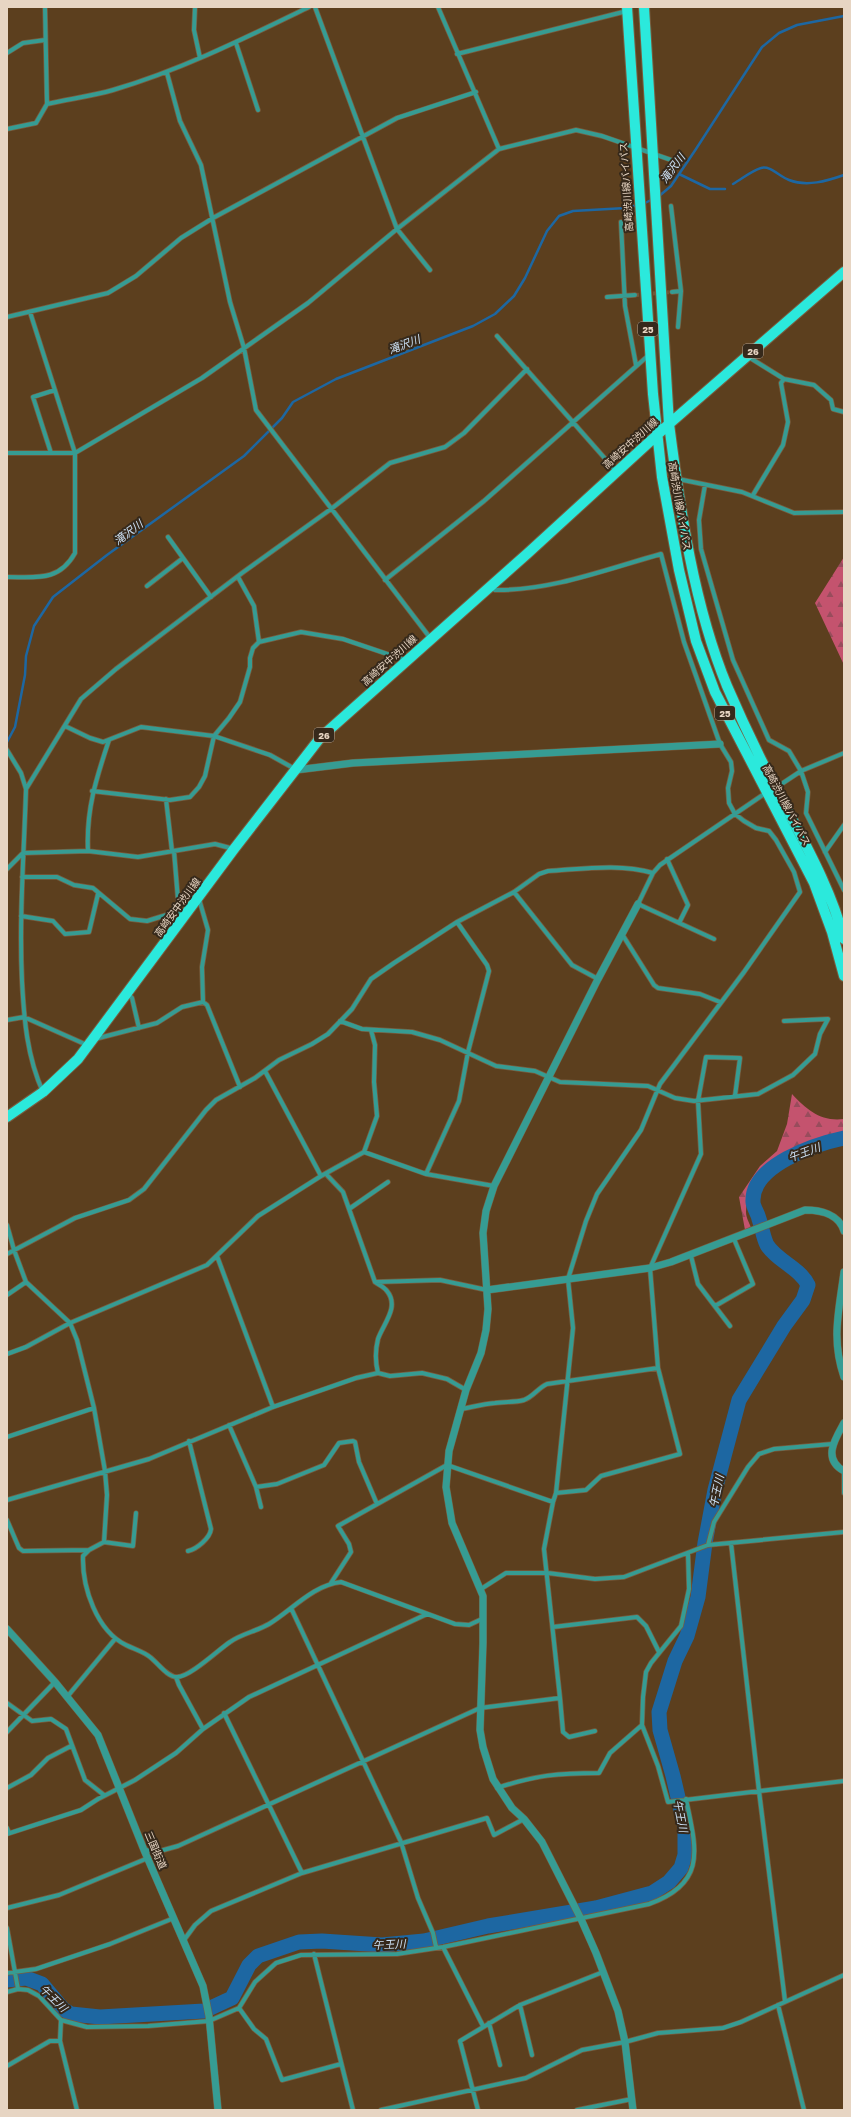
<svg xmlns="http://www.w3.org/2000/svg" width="851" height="2117" font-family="'Golos Text','Noto Sans JP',sans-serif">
<defs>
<pattern id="forest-firs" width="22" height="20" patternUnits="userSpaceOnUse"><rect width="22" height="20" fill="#c4536e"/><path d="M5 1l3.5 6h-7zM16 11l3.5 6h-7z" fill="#984c5c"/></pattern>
</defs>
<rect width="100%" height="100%" fill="#5c3f1e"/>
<path fill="url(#forest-firs)" d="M844 557V665L815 603Z
M792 1094C807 1110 821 1122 844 1119V1135C806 1143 746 1165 746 1212 746 1217 749 1223 751 1227L745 1230 739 1197 760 1166 777 1151 787 1124Z"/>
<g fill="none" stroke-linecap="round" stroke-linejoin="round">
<path stroke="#1d67a2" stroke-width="2.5" d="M679 174 710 189H725
M733 184C742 179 751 171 761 168 770 165 780 177 789 180 807 187 827 181 844 175
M658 197 671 186 696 149 762 47 779 33 797 25 844 16
M643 204 653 199
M7 742 15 727 25 675 26 656 34 626 53 597 107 555 244 456 282 418 293 402 336 379 473 326 495 314 514 296 525 278 547 231 559 216 573 211 626 208 638 205"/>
<path stroke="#1d67a2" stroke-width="15" d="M7 1980 26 1978 42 1984 63 2009 71 2014 100 2017 204 2011 232 1998 249 1965 258 1956 299 1942 322 1941 382 1945 424 1941 488 1926 596 1908 652 1893 669 1882 681 1868 685 1855V1827L673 1776 660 1730 659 1712 675 1661 687 1636 698 1597 705 1543 715 1490 739 1400 784 1326 803 1300 808 1285C800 1268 777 1261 767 1245 763 1237 762 1227 759 1219 758 1213 753 1207 753 1202 751 1165 816 1144 844 1138"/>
<path stroke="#715637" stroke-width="4" stroke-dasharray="4 2" stroke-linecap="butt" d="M635 295 672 292"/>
<defs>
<path id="minor" d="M195 7 194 30 200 58
M315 7 397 229 430 270
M438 7 499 149
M236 43 258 110
M7 53 23 43 45 40
M457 54 627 11
M167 73 180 121 201 165 230 302 244 348 256 410 431 639
M47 104C69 99 92 96 113 90 181 70 245 38 309 7
M7 129 36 123 47 104 45 7
M671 206 681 291 678 327
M621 222 625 306 636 365
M672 292 681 291
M607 297 635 295
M7 317 108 293 136 276 181 238 213 218 397 118 476 92
M497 336 616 471
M747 356 784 379 814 385 831 400 833 409 844 412
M7 453H75L202 378 308 303 397 229 499 149 576 130 602 136 677 162
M51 453 33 397 55 390
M678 479 742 492 794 513 844 512
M705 485 699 520 701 549 733 660 769 740 789 751 801 771 808 792 806 813 844 890
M753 495 783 445 788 422 781 383 784 379
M168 537 211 597
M7 577C36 577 59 582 75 553V453L30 312
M238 577 254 606 259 642
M385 580 484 501 650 354
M147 586 183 558
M65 726 90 738 103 742 141 727 214 736 270 755 295 769
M7 750 21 773 26 789C24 853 19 917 22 981 24 1019 27 1057 43 1092
M777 787 801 771 844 753
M26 789 81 699 116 669 242 573 331 509 390 463 445 447 464 433 527 369
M92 791 170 800 190 797 199 787 205 776 214 736 229 718 240 702 250 667V658L253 648 259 642 301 632 343 639 405 660
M166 799 172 851
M88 851C86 810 96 779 109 740
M174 851 179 912
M825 852 844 825
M667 859 688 905 679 923
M7 869 23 853 88 851 138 857 215 844 234 849
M22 877H57L74 885 93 888 130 919 147 921 176 912H186
M514 892 572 965 598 979
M199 899 208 930 202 967 203 1002 207 1005 240 1087
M21 916 53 921 65 934 89 932 98 894
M622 934 654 985 658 988 700 994 720 1002
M714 939 638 904 653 873 660 865 767 792
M128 994 132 998 139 1028
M7 1020 24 1017 87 1045
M340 1021 362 1029 412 1032 440 1040 496 1066 535 1071 560 1082 648 1086 675 1098 694 1101 758 1094 793 1075 815 1054 820 1034 828 1019 784 1021
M95 1039 157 1023 182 1007 203 1002
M265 1071 321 1176
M364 1152 377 1116 374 1082 375 1045 371 1030
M326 1174 343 1192 375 1282C379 1285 384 1287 387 1291 400 1307 383 1324 378 1339 375 1351 375 1361 378 1373
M426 1174 459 1101 468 1052 489 971 487 965 457 922
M349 1209 388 1182
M7 1225 14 1250 26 1282 70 1323 77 1340 94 1408 105 1471 107 1495 104 1542 89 1550 83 1556C82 1588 97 1631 126 1645 134 1649 144 1652 150 1657 158 1663 167 1677 177 1677 190 1677 218 1650 230 1642 241 1634 257 1631 269 1624 292 1610 313 1585 341 1582L455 1624 469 1625 482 1619
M7 1254 75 1218 129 1200 144 1189 206 1110 216 1100 255 1078 279 1060 312 1044 328 1034 352 1009 371 979 394 963 457 922 514 892 539 874 548 871C582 869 620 863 653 873
M217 1256 273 1407
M691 1256 698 1284 730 1326
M375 1282 440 1280 487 1290
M7 1295 26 1282
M715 1306 753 1284 734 1239
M7 1354 26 1347 70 1323 207 1265 258 1216 321 1176 364 1152 426 1174 494 1186
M461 1409C472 1407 484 1404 495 1403 505 1401 514 1403 524 1400 533 1397 538 1388 547 1384L658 1368
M229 1425 256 1487 261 1507
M7 1437 94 1408
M844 1471V1493
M256 1487 277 1484 324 1465 339 1443 353 1441 355 1442 359 1462 377 1504
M556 1493 586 1490 601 1476 680 1454 658 1368 650 1268 701 1154 698 1101 706 1057 740 1058 735 1096
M7 1500 149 1459 273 1407 356 1378 378 1373 390 1376 422 1373 447 1379 466 1390
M7 1520 19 1548 23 1551 89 1550
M104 1542 133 1546 136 1513
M731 1543 759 1791 785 2001
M708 1545 714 1522 748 1467 759 1454 774 1449 832 1444
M188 1551C197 1549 210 1538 211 1529L189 1441
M688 1553 689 1589 681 1626 651 1663 646 1672 643 1697 642 1725 658 1766 668 1802 844 1781
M331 1583 351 1552 349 1544 338 1526 447 1465 553 1502
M481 1589 506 1573H548L595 1579 624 1577 708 1545 844 1532
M291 1608 401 1842 418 1898 433 1933 436 1947
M553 1627 637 1617 646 1626 659 1652
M176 1677 179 1685 203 1729
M67 1697 115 1639
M560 1698 563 1732 569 1737 595 1731
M7 1703 32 1721 51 1719 66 1729 85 1780 104 1795
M224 1713 302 1873
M7 1732 55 1682
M7 1788 31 1775 48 1758 71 1746
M497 1788C536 1775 559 1773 599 1773L610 1753 642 1725
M7 1828 9 1833
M7 1834 81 1810 98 1799 135 1780 176 1753 203 1729 249 1697 427 1614
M144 1850 160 1851 178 1846 480 1708 560 1698 544 1549 553 1502 556 1493 573 1328 568 1279 586 1221 597 1194 641 1130 660 1084 744 972 800 892 794 872 776 840 769 831 756 828 744 821 735 814 729 803 728 788 732 771 731 762 720 744 684 642 661 554C607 569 551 591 495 590L492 587
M7 1908 59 1895 148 1858
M7 1928 18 1989
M184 1940 195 1925 211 1911 302 1873 487 1818 494 1835 524 1819
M443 1947 483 2026
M314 1954 353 2110
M7 1973 36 1969 110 1944 174 1918
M7 1992 18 1989 28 1990 39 1996 61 2020 87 2027 148 2026 209 2021 239 2008 255 1982 276 1963 301 1955 397 1954 443 1947 649 1904C708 1883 696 1848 686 1799
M520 2005 532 2055
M778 2005 804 2110
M239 2008 254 2029 266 2039 282 2080 341 2064
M489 2023 500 2065
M60 2041 61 2020
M7 2066 50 2041H60L77 2110
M381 2110 526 2078 582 2050 625 2042 658 2033 723 2028 741 2022 844 1975
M478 2110 460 2041 520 2005 603 1972
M577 2110 632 2099"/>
<path id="tertiary" d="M296 770 353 763 720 744
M844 1272C839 1311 831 1339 844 1377
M487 1290 650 1268 671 1262 805 1210C820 1210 839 1214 844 1231
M844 1423C835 1439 822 1459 844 1471
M7 1629 55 1682 98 1735 144 1850 203 1986 209 2016 218 2110
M633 2110 625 2042 618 2011 596 1953 581 1919 542 1842 524 1819 512 1808 493 1779 483 1747 480 1730 483 1643V1596L452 1523 446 1487 449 1451 466 1390 481 1353 486 1330 488 1309 483 1233 486 1211 494 1186 598 979 638 904"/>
<path id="primary" d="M627 7 653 394 662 477 679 570 696 641 715 692 814 883 832 932 844 976
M644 7 669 424C680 509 694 606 727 686 745 728 765 769 787 809 809 851 832 893 844 939
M7 1117 43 1092 78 1059 234 849 320 738 528 553 669 424 844 272"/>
</defs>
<use href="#minor" stroke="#785d3f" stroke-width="5.5"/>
<use href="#tertiary" stroke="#785d3f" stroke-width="8"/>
<use href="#primary" stroke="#785d3f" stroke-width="12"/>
<use href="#minor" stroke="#369c93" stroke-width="4"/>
<use href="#tertiary" stroke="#369c93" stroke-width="7"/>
<use href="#primary" stroke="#2be9dc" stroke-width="10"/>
</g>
<g text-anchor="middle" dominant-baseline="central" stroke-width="4" stroke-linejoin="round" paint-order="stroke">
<g fill="#36291b" stroke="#b2a191" stroke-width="1">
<rect x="638" y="322" width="20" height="14" rx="3"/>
<rect x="743" y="344" width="20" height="14" rx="3"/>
<rect x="715" y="706" width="20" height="14" rx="3"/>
<rect x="314" y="728" width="20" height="14" rx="3"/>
</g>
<g font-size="9" font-weight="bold" fill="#e7d5c3">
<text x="648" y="329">25</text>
<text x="753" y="351">26</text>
<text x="725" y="713">25</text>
<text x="324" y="735">26</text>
</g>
<g font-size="10" fill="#e7d5c3" stroke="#36291b">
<text transform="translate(626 187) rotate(-94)">高崎渋川線バイパス</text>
<text transform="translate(630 443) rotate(-42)">高崎安中渋川線</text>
<text transform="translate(680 506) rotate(80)">高崎渋川線バイパス</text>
<text transform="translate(389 660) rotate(-42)">高崎安中渋川線</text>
<text transform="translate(787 805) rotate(62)">高崎渋川線バイパス</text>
<text transform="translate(177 907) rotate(-54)">高崎安中渋川線</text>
<text transform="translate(156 1850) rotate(67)">三国街道</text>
</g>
<g font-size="11" font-style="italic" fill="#cde2f6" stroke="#36291b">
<text transform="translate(672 168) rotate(-53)">滝沢川</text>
<text transform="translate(404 344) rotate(-21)">滝沢川</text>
<text transform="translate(128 532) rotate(-37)">滝沢川</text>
<text transform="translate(804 1152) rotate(-20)">午王川</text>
<text transform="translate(716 1491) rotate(-78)">午王川</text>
<text transform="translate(681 1816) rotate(79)">午王川</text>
<text transform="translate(389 1944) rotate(-3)">午王川</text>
<text transform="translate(54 1998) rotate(44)">午王川</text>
</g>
</g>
<rect width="851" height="2117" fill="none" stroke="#e7d5c3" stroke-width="16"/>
</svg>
